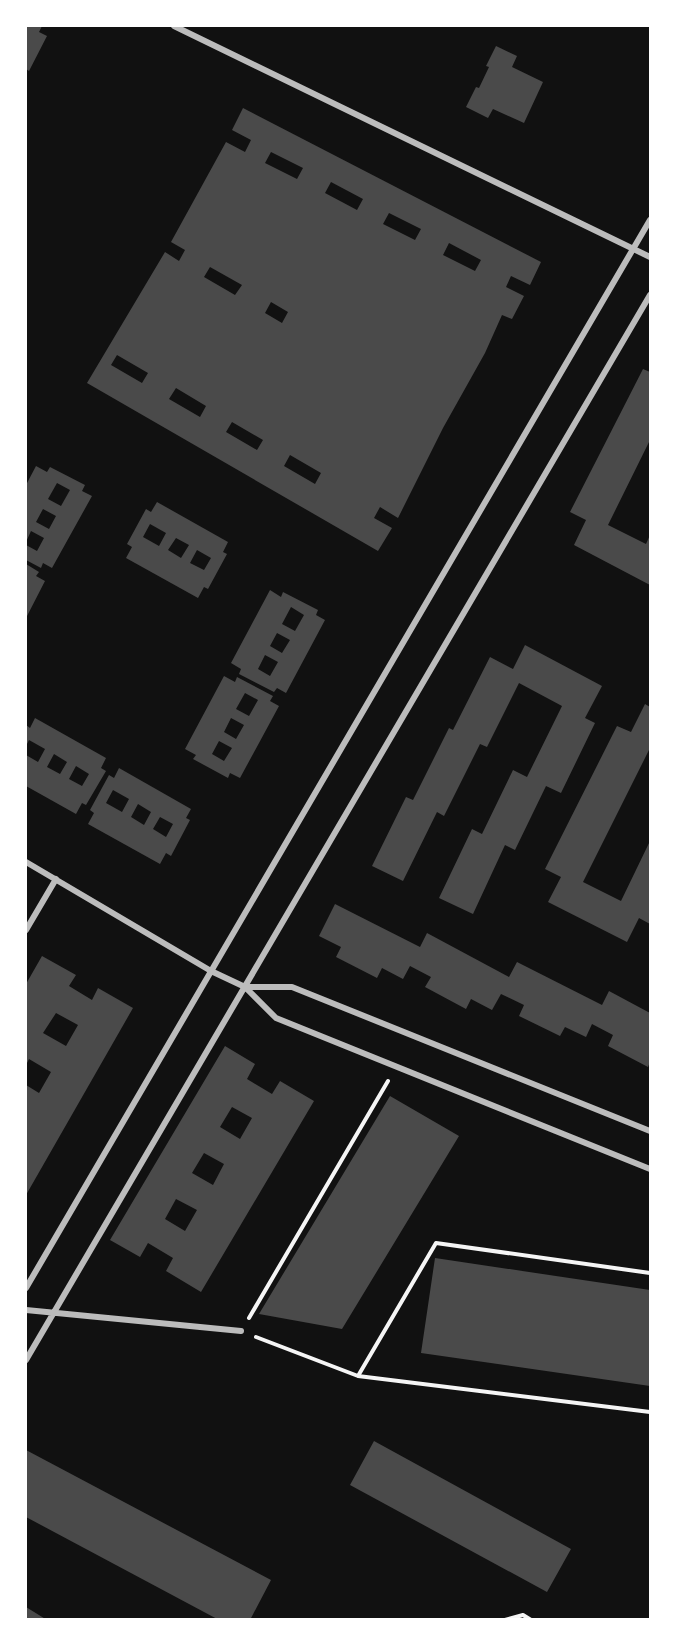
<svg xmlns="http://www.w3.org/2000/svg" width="676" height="1645" font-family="'Alegreya Sans',sans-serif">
<rect width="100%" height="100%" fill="#111"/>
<path fill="#4a4a4a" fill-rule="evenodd" d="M26 26H42L39 32 47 36 29 71 26 69Z
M496 46 517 56 512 67 543 82 524 123 493 109 488 118 466 107 476 87 479 88 489 67 486 66Z
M243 108 541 262 530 285 511 276 506 287 524 296 512 319 502 315 485 353 443 428 398 518 380 507 374 518 392 528 378 551 87 383 165 252 179 261 185 250 171 242 226 142 245 152 251 140 232 130ZM271 152 303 168 297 179 265 163ZM331 182 363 199 357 210 325 193ZM389 213 421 229 415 240 383 224ZM449 243 481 260 475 271 443 255ZM210 267 242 285 235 295 204 277ZM271 302 288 312 282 323 265 313ZM117 355 148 373 142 383 111 365ZM176 388 206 406 200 417 169 399ZM232 422 263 440 257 450 226 432ZM290 455 321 473 315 484 284 466Z
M643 369 650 372V440L608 525 646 544 650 535V585L574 545 586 520 570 512Z
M36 466 47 472 50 467 85 485 82 491 92 496 52 568 43 563 41 568 26 560V545L37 551 44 538 31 531 26 542V485ZM57 483 70 490 61 506 48 499ZM43 509 56 516 49 529 36 522Z
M157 502 228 542 223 552 227 554 208 589 204 587 198 598 126 558 132 547 127 544 146 509 151 512ZM150 524 166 533 159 546 143 537ZM176 538 189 545 181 558 168 550ZM197 550 211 558 204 570 190 563Z
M26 564 39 572 36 576 45 581 26 618Z
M270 590 281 597 283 592 318 610 316 615 325 620 286 693 277 688 274 692 239 674 241 669 231 663ZM291 607 304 615 295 631 282 624ZM277 633 290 640 282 653 270 646ZM265 655 278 662 270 676 258 669Z
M525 645 602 686 585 718 595 723 561 793 546 786 515 850 505 845 473 914 439 898 472 829 482 834 513 770 527 777 562 706 519 683 487 747 480 744 444 816 437 812 403 881 372 866 406 797 413 800 449 728 453 730 490 657 513 669Z
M224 676 235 682 237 677 273 696 270 701 279 706 240 778 230 773 228 778 193 759 196 755 185 749ZM245 693 258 700 249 716 236 709ZM231 718 244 725 236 739 224 732ZM219 741 232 748 224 761 212 754Z
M645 704 650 707V748L583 882 621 901 650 841V924L639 918 627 942 548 902 561 877 545 869 617 726 631 732Z
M35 718 106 758 101 768 106 771 86 805 82 803 76 814 26 786V755L38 762 45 749 29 740 26 746V725L30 728ZM54 754 67 762 60 774 47 767ZM76 766 89 774 82 786 69 779Z
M119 768 191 809 186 818 190 820 171 856 166 853 160 864 88 824 94 813 90 810 109 775 114 778ZM113 790 129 799 122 812 106 803ZM138 804 151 812 144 825 131 817ZM160 817 173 824 166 837 153 829Z
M335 904 420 947 427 933 509 977 517 962 602 1005 609 991 650 1013V1062L648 1067 608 1046 613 1035 592 1024 586 1037 565 1027 560 1036 519 1016 524 1005 501 994 492 1010 471 999 466 1009 425 987 431 977 410 966 403 979 382 968 377 978 336 957 341 947 319 936Z
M42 956 76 975 69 986 92 1000 98 988 133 1008 26 1195V1085L39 1093 51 1072 29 1059 26 1065V984ZM56 1013 78 1025 66 1046 43 1033Z
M225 1046 255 1064 247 1079 272 1094 280 1081 314 1101 201 1292 166 1271 173 1258 148 1243 140 1257 110 1240ZM232 1107 252 1118 240 1139 220 1127ZM204 1153 224 1164 213 1185 192 1173ZM176 1199 197 1210 185 1231 165 1219Z
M390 1096 459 1136 342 1329 259 1314Z
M435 1258 650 1290V1386L421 1353Z
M374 1441 571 1549 547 1592 350 1485Z
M26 1450 271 1580 250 1620H219L26 1517Z
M26 1607 47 1620H26Z"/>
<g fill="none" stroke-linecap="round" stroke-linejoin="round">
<path stroke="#f5f5f5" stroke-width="4" d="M249 1318 388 1081
M256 1337 358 1376 650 1412
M358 1376 436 1243 650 1273
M505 1620 523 1615 531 1620"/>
<path stroke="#bcbcbc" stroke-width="6" d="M174 26 650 257
M26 862 211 971 245 987 276 1018 650 1169
M26 930 56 879
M245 987H292L650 1131
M26 1288 650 220
M26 1310 241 1331
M26 1360 650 295"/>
</g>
<rect width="676" height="1645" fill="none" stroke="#ffffff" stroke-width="54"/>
</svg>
